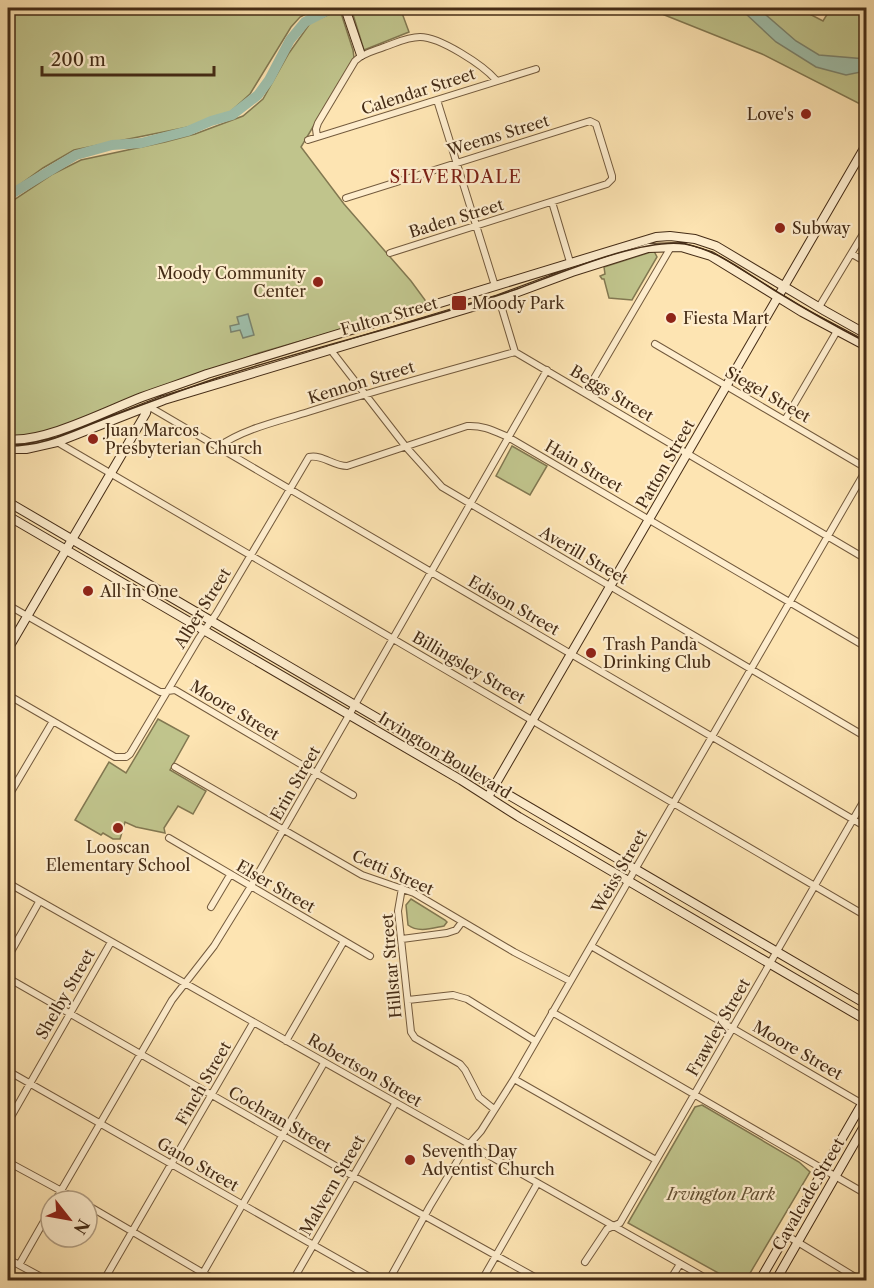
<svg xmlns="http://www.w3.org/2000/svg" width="874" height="1288" font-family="'Libre Caslon Text',serif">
<rect width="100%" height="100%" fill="#fde4b2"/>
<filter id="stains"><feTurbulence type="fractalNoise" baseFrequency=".00333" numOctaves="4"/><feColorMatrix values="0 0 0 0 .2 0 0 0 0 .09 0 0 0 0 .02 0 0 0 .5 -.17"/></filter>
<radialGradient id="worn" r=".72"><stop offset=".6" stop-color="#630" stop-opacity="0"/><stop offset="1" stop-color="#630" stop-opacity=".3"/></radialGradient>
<path fill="#c0c48c" stroke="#827851" stroke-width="1.5" d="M8 8H318L300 17 291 27 250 94 230 112 188 127 74 150 43 168 8 193Z
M351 8H420L402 13 409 32 364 50Z
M647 8H798L823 21 831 8H852L866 16V107L762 54Z
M340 10 353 50 354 58 301 147 344 204 411 281 425 300 426 305 259 353 35 436 8 437V204L53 174 81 160 165 142 195 134 243 116 263 99 289 53 311 22Z
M654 251 657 257 632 300 609 298 604 279H602L600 276 605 274 604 267Z
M512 446 547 466 530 495 496 476Z
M158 719 189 736 170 770 206 791 193 814 178 806 164 828 165 833 136 827 125 822 120 839H113L103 833 101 835 75 820 109 762 126 773Z
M411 899 445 920 447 922 444 926C433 928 418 933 408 925L406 905Z
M702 1105 799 1162 810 1172 746 1280H731L628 1223 695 1107Z"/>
<path fill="#9fbfab" stroke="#7b846f" stroke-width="1.5" d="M736 8H758L796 41 819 55 866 59V71L846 75 816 67 776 42 745 13Z
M248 314 254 335 243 338 240 330 231 332 230 326 239 324 237 317Z"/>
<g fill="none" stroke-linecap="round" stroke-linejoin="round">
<path stroke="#9fbfab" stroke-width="10" d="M8 196 76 155 112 145 141 143 188 131 211 121 232 115 258 95 269 80 290 40 305 22 332 8"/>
<defs>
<path id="street" d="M437 100 495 286
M317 137 316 129 318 123 355 61C363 53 374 51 384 47 396 43 407 37 420 37 440 37 483 65 496 80
M308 140 536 69
M346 198 590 121 596 124 612 176V179L607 184 390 253
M552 202 570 262
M852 254 866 262
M499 299 515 352 866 559
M819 307 866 229
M655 344 866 468
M330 349 406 447 442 487 866 737
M586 392 671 247
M148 406 866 827
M785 420 837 331
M57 442 866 916
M218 447C243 429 279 421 308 412 376 390 446 371 515 352
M8 605 160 692 175 690 353 795
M8 695 115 757H126L130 754 199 638 216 614 309 457C322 454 333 466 347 466L467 426C483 425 494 431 508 437L866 647
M175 767 362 875 414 893 514 952 570 981
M8 797 53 721
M169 838 370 956
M8 883 709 1280
M402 888 398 911 411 1032 415 1038 460 1064 465 1070 479 1097 494 1109
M211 907 230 875
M402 939 447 933 456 930 462 922
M591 946 866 1106
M8 957 39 902
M8 978 353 1176 540 1280
M408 1000 453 995 467 999 535 1041
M552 1012 866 1194
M286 1041 344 941
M8 1071 375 1280
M514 1079 656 1160
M8 1122 111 942
M8 1162 80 1201
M55 1201 172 1000 214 946 251 886 547 370
M87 1205 215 1280
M786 1235 860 1280
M8 1259 47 1280
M585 1262 607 1229 620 1223 866 797
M19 1265 51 1209
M104 1280 253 1023
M199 1280 324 1063
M293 1280 395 1104
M389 1280 430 1206 464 1150 481 1131 514 1079 866 470
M482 1280 537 1184
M670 1280 680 1264
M865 1280 866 1278"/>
<path id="secondary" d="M345 8 361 55
M8 439C42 444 108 410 142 397 164 389 186 382 207 374L656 237 670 236 695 239 716 246 825 311 866 334
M8 449H26L57 442 164 400 499 299 572 272 648 248 681 247 711 256 802 312 866 346
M8 502 866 1004
M8 516 461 780 519 817 866 1020
M8 649 146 413 148 406
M488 797 866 145
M760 1280 866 1097
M776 1280 866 1123"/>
</defs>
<use href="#street" stroke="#735a3d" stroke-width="8"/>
<use href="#secondary" stroke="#452c16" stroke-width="10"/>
<use href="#street" stroke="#feedcd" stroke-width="6"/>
<use href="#secondary" stroke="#feedcd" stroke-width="8"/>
<path stroke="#452c16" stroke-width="1.5" d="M8 446C45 446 70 432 104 419 141 405 179 391 217 378 316 346 418 323 517 289 558 274 643 237 685 244 718 250 746 273 774 290 805 309 835 326 866 342"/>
</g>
<g fill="#8f2418" stroke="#feedcd" stroke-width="2">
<circle cx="806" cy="114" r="6"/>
<circle cx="780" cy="228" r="6"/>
<circle cx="318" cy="282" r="6"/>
<rect x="451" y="295" width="16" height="16" rx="3"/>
<circle cx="671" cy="318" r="6"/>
<circle cx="93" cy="439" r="6"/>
<circle cx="88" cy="591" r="6"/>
<circle cx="591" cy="653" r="6"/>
<circle cx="118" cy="828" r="6"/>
<circle cx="410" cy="1160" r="6"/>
</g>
<g text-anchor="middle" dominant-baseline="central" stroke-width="4.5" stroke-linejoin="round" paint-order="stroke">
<g font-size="16" fill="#452c16" stroke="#feedcd">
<text transform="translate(418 91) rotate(-18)">Calendar Street</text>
<text transform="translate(498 135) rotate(-17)">Weems Street</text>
<text transform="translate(456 218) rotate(-17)">Baden Street</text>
<text transform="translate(389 316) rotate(-16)">Fulton Street</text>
<text transform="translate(361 382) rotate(-17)">Kennon Street</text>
<text transform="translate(612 393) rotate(31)">Beggs Street</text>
<text transform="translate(768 394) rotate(30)">Siegel Street</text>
<text transform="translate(665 464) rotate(-60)">Patton Street</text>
<text transform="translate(584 466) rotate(30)">Hain Street</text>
<text transform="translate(584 555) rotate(30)">Averill Street</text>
<text transform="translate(514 605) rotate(30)">Edison Street</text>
<text transform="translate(202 608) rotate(-58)">Alber Street</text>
<text transform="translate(469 667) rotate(30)">Billingsley Street</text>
<text transform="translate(235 710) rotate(31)">Moore Street</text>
<text transform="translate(445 755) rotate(31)">Irvington Boulevard</text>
<text transform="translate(295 783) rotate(-60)">Erin Street</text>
<text transform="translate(619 871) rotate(-60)">Weiss Street</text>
<text transform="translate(393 872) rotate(24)">Cetti Street</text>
<text transform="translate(276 886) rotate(30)">Elser Street</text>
<text transform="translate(391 966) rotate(-95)">Hillstar Street</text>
<text transform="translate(65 994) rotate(-60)">Shelby Street</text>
<text transform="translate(718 1027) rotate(-60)">Frawley Street</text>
<text transform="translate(798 1050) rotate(30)">Moore Street</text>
<text transform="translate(365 1070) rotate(30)">Robertson Street</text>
<text transform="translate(203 1083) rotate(-60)">Finch Street</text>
<text transform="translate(280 1119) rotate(30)">Cochran Street</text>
<text transform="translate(198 1164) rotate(30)">Gano Street</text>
<text transform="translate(332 1185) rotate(-60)">Malvern Street</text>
<text transform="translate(808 1194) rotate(-60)">Cavalcade Street</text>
</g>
<g font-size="16" fill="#452c16" stroke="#feedcd" text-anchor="start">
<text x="794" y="114" text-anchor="end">Love's</text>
<text x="792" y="228">Subway</text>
<text x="306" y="273" text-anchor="end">Moody Community<tspan x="306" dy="18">Center</tspan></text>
<text x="472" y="303">Moody Park</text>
<text x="683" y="318">Fiesta Mart</text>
<text x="105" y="430">Juan Marcos<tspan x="105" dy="18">Presbyterian Church</tspan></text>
<text x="100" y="591">All In One</text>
<text x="603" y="644">Trash Panda<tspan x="603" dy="18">Drinking Club</tspan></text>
<text x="118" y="847" text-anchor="middle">Looscan<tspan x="118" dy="18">Elementary School</tspan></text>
<text x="422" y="1151">Seventh Day<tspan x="422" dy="18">Adventist Church</tspan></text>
</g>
<g font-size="16" font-style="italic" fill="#645234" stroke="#feedcd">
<text x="721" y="1194">Irvington Park</text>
</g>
<g font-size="18" letter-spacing="1.5" fill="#7a1f14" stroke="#feedcd">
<text x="456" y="177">SILVERDALE</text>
</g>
</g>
<rect width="874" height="1288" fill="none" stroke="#fde4b2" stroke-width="30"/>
<rect x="9" y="9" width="856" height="1270" fill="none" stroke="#452c16" stroke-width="3"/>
<rect x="15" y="15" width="844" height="1258" fill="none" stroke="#452c16" stroke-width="1.5"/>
<g transform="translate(69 1219) rotate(121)"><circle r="28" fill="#feedcd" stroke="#b4a084" stroke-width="1.5"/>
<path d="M0-4.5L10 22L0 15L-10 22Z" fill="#8f2418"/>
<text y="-9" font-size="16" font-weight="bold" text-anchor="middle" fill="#452c16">N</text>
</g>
<path d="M42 66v9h172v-9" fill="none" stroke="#452c16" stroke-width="3"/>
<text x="51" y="66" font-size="18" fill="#452c16" stroke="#feedcd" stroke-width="4.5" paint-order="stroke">200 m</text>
<rect width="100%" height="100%" filter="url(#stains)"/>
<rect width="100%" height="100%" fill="url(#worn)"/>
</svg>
